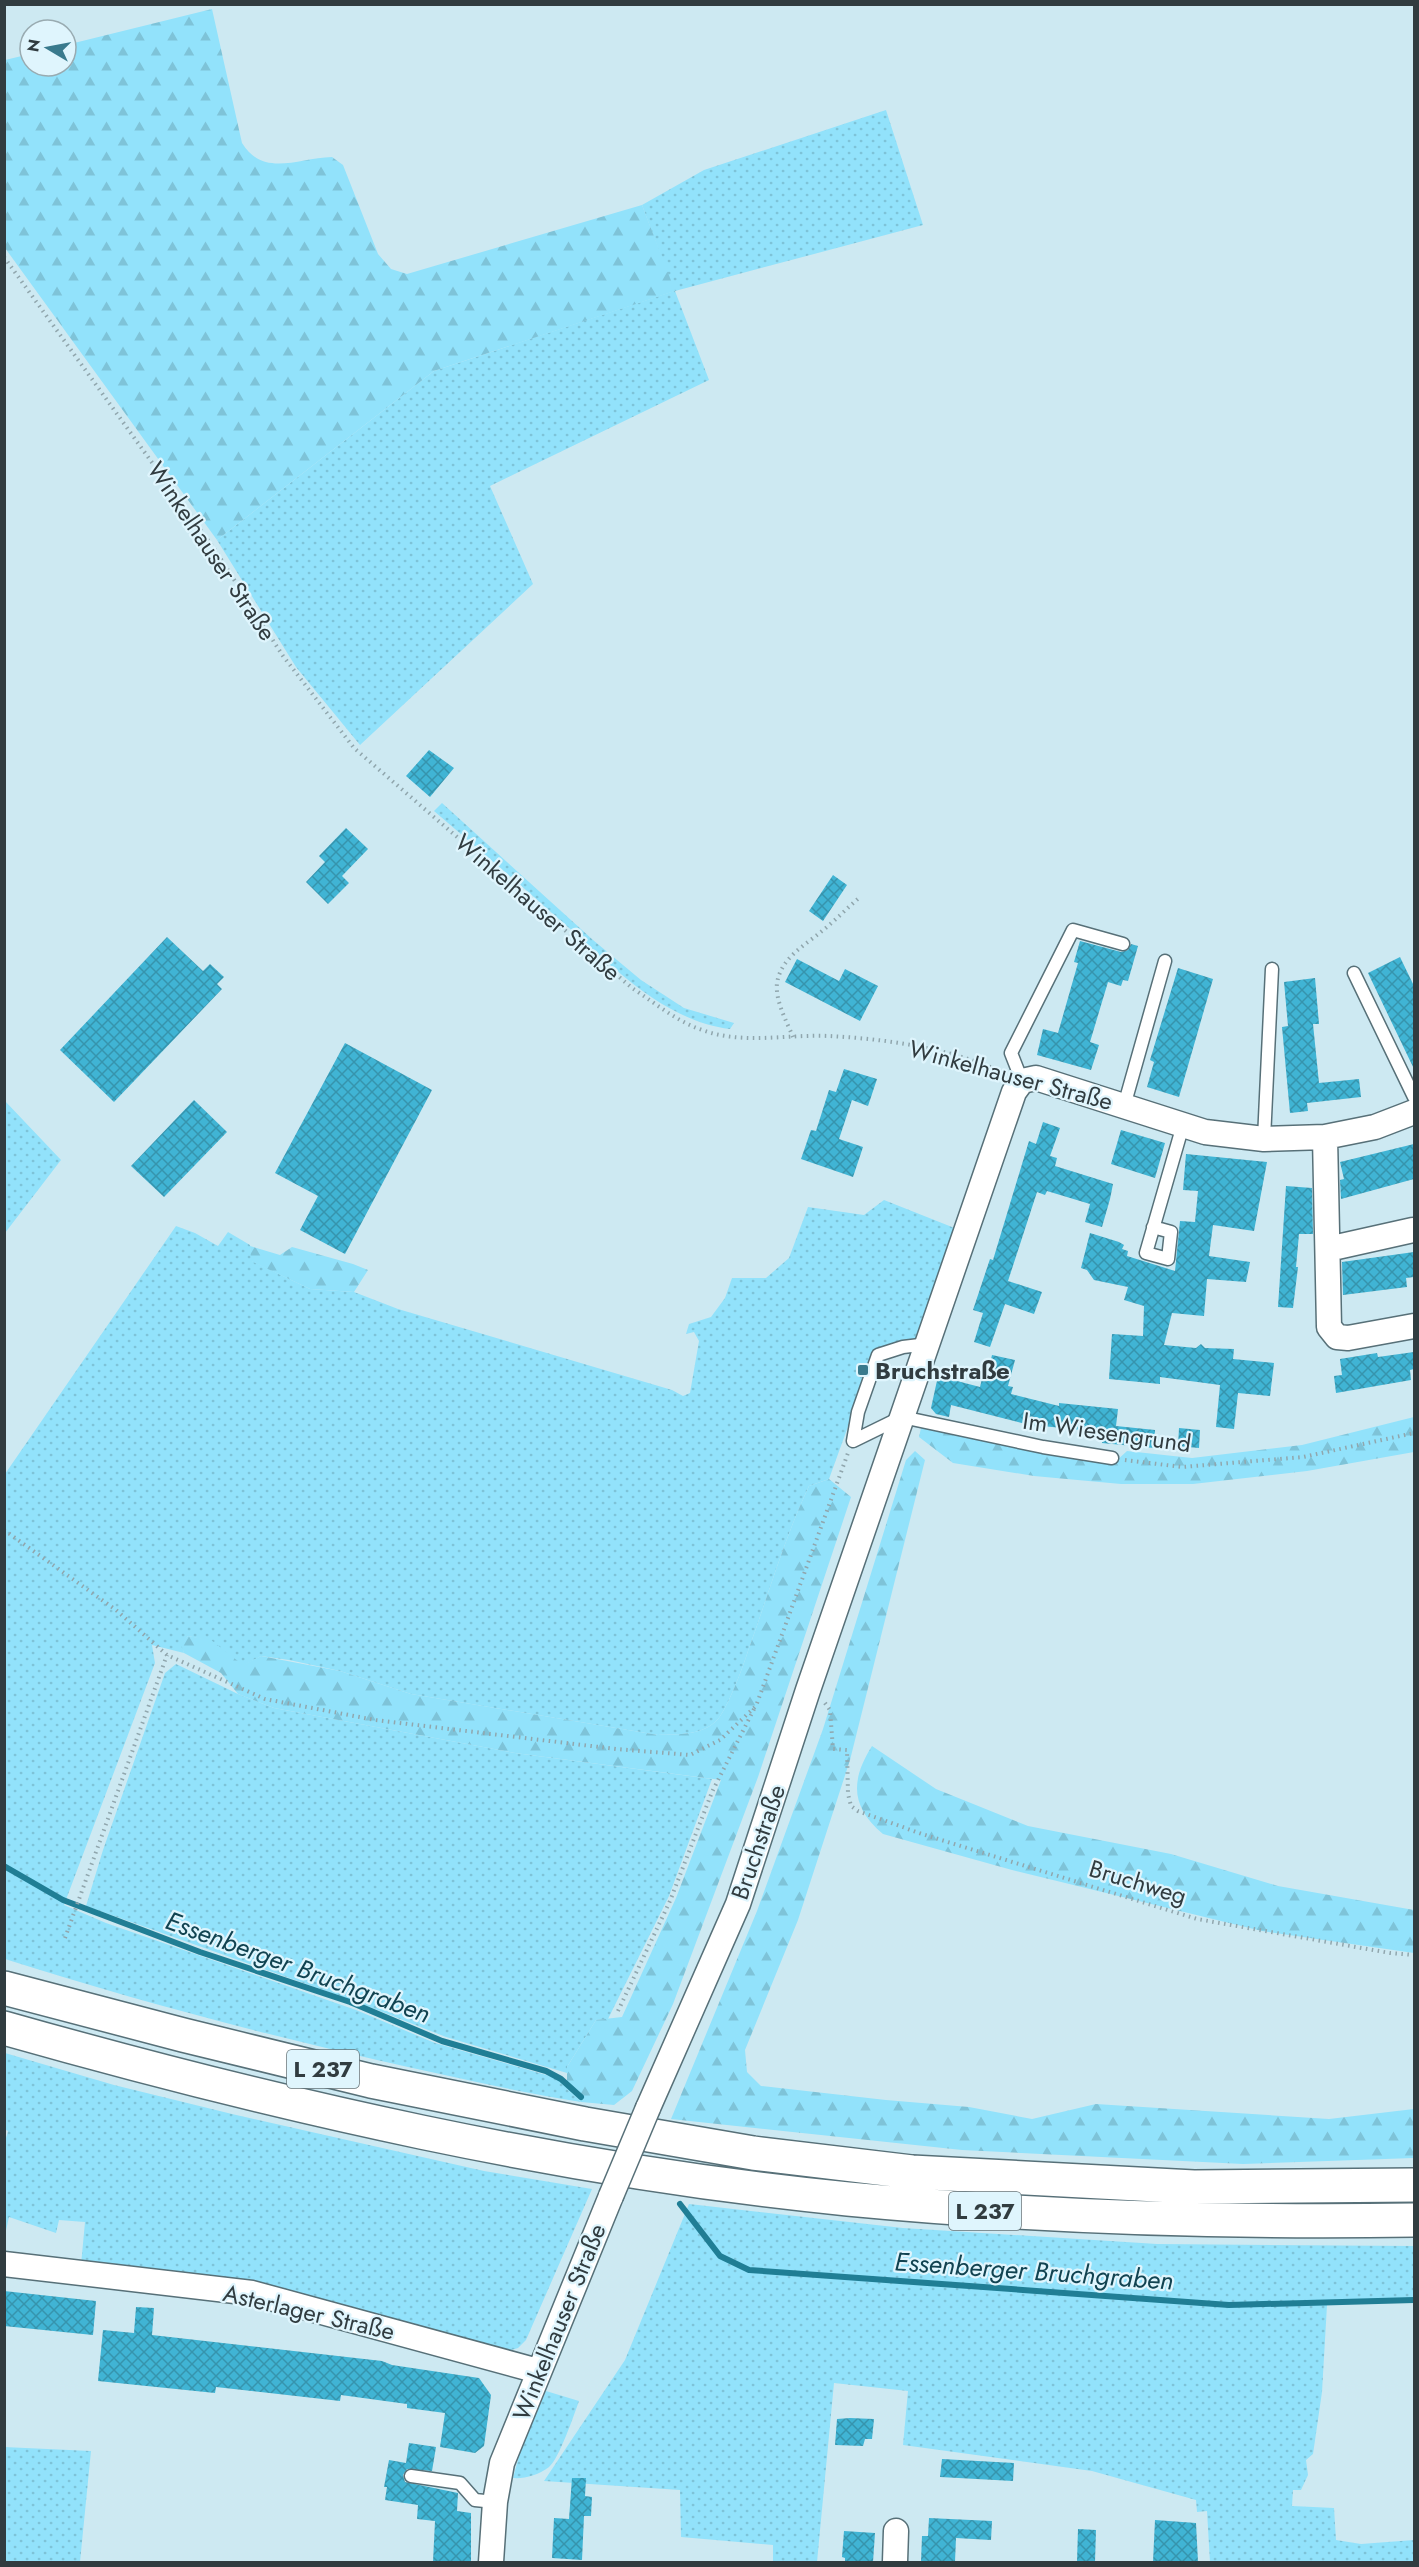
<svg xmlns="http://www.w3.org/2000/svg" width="1419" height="2567" font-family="Jost,sans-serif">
<defs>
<pattern id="grass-dots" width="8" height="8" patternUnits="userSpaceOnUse" patternTransform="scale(1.5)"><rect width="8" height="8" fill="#92e2fb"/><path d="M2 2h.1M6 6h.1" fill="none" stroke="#7ec3d8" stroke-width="1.8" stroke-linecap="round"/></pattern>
<pattern id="forest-firs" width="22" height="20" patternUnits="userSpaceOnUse" patternTransform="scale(1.5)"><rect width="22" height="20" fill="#92e2fb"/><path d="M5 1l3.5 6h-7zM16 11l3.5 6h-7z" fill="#7ec3d8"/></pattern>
<pattern id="building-cross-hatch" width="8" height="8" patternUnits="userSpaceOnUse" patternTransform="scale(1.5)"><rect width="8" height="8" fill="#40b4d4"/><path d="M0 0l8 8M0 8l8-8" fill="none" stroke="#3694ad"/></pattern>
</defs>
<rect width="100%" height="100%" fill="#cde9f2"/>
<path fill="url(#grass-dots)" d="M886 110 923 225 675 291 709 380 490 486 533 584 360 745 296 667 217 540 434 371 674 291 642 205 704 170Z
M442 803 593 940 641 980 684 1008 734 1023 730 1029C658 1020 604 957 552 913 513 878 473 845 434 811Z
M5 1101 61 1160 5 1233Z
M884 1200 957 1229 921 1336 875 1352 829 1479 809 1486C784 1539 768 1596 748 1651 743 1667 728 1707 718 1719 703 1736 678 1734 658 1735L411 1694 340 1671 289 1660 261 1656 243 1666 211 1641 188 1636 182 1644 184 1653 152 1645 155 1663 64 1905 106 1923 356 2010 435 2043 567 2081V2089L581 2102C512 2091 445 2075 377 2060 251 2031 127 1998 5 1959V1474L176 1226 195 1233 218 1246 228 1232 250 1245 252 1261 310 1289 354 1292 398 1309 672 1390 683 1396 690 1393 699 1341 694 1332 686 1334 689 1324 711 1317 725 1298 732 1278H766L789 1258 808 1207 864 1215Z
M176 1664 238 1694 274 1708 515 1753 712 1779 669 1896 608 2019 596 2020 567 2067V2073L446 2037 357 2002 86 1906 103 1850 165 1673Z
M5 2053 114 2085 232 2114 484 2171 592 2189 526 2340 518 2348 508 2351 81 2265 85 2222 59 2220 56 2233 9 2217 5 2235 4 2145 8 2131 4 2129Z
M689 2204 903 2228 1157 2244 1414 2246V2300L1327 2305 1322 2392 1313 2454 1306 2460 1308 2475 1301 2490H1293L1292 2506 1334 2508 1336 2540 1361 2544 1414 2540V2562H1210L1207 2511 1197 2512 1196 2500 1092 2471 903 2445 908 2391 834 2383 817 2562H773V2545L681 2537 680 2490 544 2481 625 2360Z
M546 2391 579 2401C574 2415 559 2459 549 2467 539 2475 524 2479 513 2478L521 2449Z
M4 2447 91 2451 80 2562H5Z"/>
<path fill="url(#forest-firs)" d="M212 9 242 143C264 178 297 158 332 157L343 165 378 254 391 269 407 274 642 205 675 291 434 371 217 540 5 248V60L30 54V66H66V45Z
M250 1246 280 1255 292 1247 353 1264 368 1270 354 1292 310 1289 251 1261Z
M1414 1417V1452L1307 1471 1193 1484H1121L1034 1476 953 1463 919 1437 921 1428 932 1427 1114 1463 1127 1451 1192 1458 1302 1445Z
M915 1451 925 1460 850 1760 798 1920 745 2050 747 2072 761 2086 886 2100 969 2107 1032 2119 1096 2104 1329 2119 1414 2109V2158L1243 2164 962 2150 671 2119 757 1911 823 1729 906 1460Z
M829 1479 851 1497 758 1777 673 2004 632 2091 614 2105 581 2102 567 2089V2067L596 2020 622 2017 676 1898 721 1780 515 1753 274 1708 238 1694 221 1673 184 1653 181 1644 188 1636 211 1640 243 1665 261 1656 340 1671 411 1694 658 1735C678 1734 703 1736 718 1719 728 1707 743 1667 748 1651 768 1596 784 1539 809 1486Z
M872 1746 936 1789 1028 1826 1171 1854 1278 1886 1414 1910V1953L1262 1931 1012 1870 883 1834C851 1807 850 1781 872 1746Z"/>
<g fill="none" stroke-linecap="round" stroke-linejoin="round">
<path stroke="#207e95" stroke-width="6" d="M4 1866 63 1900 200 1952 350 2002 442 2041 546 2071 561 2079 581 2097
M680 2204 720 2256 749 2270 1229 2305 1414 2300"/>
</g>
<path fill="url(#building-cross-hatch)" d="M429 750 454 768 430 797 406 776Z
M346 828 368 849 342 876 349 883 328 904 306 882 325 862 319 856Z
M833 875 847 885 823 921 809 911Z
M167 937 203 971 210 964 224 977 217 984 222 989 114 1102 60 1050Z
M1080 941 1121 952 1128 950 1131 944 1138 946 1128 981 1123 980 1121 986 1108 982 1090 1042 1099 1045 1091 1070 1037 1055 1043 1029 1058 1033 1078 963 1074 962Z
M1400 957 1414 986V1069L1368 973Z
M797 959 839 981 845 969 878 986 860 1021 785 982Z
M1178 968 1213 979 1179 1097 1147 1087 1154 1062 1150 1060Z
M1315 978 1319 1024H1313L1319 1083 1359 1079 1361 1097 1307 1103 1308 1111 1290 1113 1282 1027 1288 1026 1284 982Z
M345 1043 432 1090 345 1254 300 1230 318 1196 275 1173Z
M844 1069 877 1079 868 1106 852 1100 839 1139 863 1147 853 1177 801 1159 811 1130 816 1131 829 1090 836 1092Z
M194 1100 227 1132 164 1197 131 1166Z
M1043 1122 1060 1128 1050 1156 1057 1158 1055 1166 1113 1184 1110 1199 1102 1227 1085 1222 1090 1204 1047 1191 1045 1195 1037 1192 1008 1281 1042 1292 1034 1314 1005 1304 990 1347 974 1342 983 1313 973 1310 990 1259 993 1260 1029 1141 1036 1144Z
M1121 1130 1165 1143 1155 1178 1111 1164Z
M1414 1144V1179L1341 1199 1340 1180 1344 1179 1340 1162Z
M1186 1154 1267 1162 1254 1231 1213 1225 1209 1256 1250 1262 1246 1282 1207 1279 1204 1316 1172 1313 1164 1345 1196 1348 1201 1344 1205 1348 1234 1349 1233 1359 1274 1363 1270 1396 1238 1393 1234 1429 1216 1427 1220 1385 1160 1377V1384L1109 1379 1112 1334 1143 1336 1144 1306 1124 1300 1128 1287 1094 1280 1087 1270 1081 1268 1090 1233 1119 1242 1124 1245 1122 1249 1128 1251 1127 1256 1175 1271 1180 1221 1195 1222 1198 1191 1183 1190Z
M1286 1186 1312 1188 1313 1234H1299L1296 1267H1298L1293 1308 1278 1307Z
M1414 1252V1277L1406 1278 1407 1287 1343 1295 1342 1262Z
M1414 1352V1369L1410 1370 1411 1380 1336 1393 1334 1376 1342 1375 1340 1359 1377 1353 1378 1357Z
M992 1355 1015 1360 1008 1386 1013 1387 1011 1394 1059 1406V1403L1118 1409 1116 1426 1155 1430 1154 1448 1102 1443 1103 1432 1042 1426 1041 1428 951 1405 949 1417 936 1414 931 1408 938 1376 980 1387 982 1379 986 1380Z
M1179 1428 1200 1430 1199 1448 1178 1446Z
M4 2291 96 2301 93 2335 4 2326Z
M136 2307 154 2308 152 2335 382 2361 392 2365 479 2378 491 2395 484 2446 475 2453 440 2447 445 2413 407 2408V2404L341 2395 340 2401 216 2387 215 2393 98 2381 103 2330 134 2333Z
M850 2418 874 2419 872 2439H865L863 2446 835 2445 837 2419Z
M409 2443 436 2447 432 2471 407 2469 403 2475 405 2482 458 2493 457 2511 471 2513V2562H433L435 2521 417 2519 418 2505 385 2500 387 2487H384L389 2460 406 2463Z
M942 2459 1014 2463 1013 2481 940 2477Z
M572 2478H586L585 2496 592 2497 591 2516H584L582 2560 552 2558 554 2518 569 2519Z
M929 2518 992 2521 991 2540 956 2538 955 2562H921L922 2536H928Z
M1155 2520 1196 2523 1198 2562H1153Z
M1078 2529 1096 2530 1095 2562H1077Z
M844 2531 875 2533 873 2562H845V2558L842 2557Z"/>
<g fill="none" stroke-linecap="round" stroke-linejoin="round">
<defs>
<path id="lane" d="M1354 973 1414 1097
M1022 1081 1011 1053 1073 930 1123 944
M1124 1106 1165 961
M1264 1139 1272 969
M1153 1227 1171 1232 1168 1259 1146 1253 1183 1125
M928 1344 903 1347 878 1355 858 1412 853 1441 902 1417 1043 1447 1112 1458
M411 2476 460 2483 475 2500 495 2502"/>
<path id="street" d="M1325 1137 1329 1327 1337 1337 1348 1338 1414 1326
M1328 1249 1413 1230
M648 2108 738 1904 808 1690 1014 1092 1022 1081 1036 1078 1205 1132 1264 1139 1325 1137 1375 1127 1414 1112
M4 2264 252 2293 538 2371
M491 2562 495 2502 502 2463 611 2196
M895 2562 896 2531"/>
<path id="highway" d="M4 1988 183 2035 371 2081 585 2124 753 2153 912 2172 1194 2187 1414 2185
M4 2028C279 2106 563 2171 848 2199 1037 2217 1225 2223 1414 2220"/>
</defs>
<use href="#lane" stroke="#577078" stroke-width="15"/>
<use href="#street" stroke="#577078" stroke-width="27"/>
<use href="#highway" stroke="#577078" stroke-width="36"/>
<path stroke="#90a6ad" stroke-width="4" stroke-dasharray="1.5 4.5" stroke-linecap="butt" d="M4 257 215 550 283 656 354 748 632 988C655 1003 676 1021 702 1030 743 1045 787 1034 829 1036 887 1039 949 1048 1002 1072
M793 1037C787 1022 775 1001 777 983 781 958 804 946 822 931 835 921 847 908 860 897
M1125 1460 1182 1467 1303 1457 1414 1433
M4 1530 116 1610 167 1655 265 1699 375 1720 616 1749 690 1755 720 1740 756 1706 848 1453
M825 1703 830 1710 833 1749 847 1750 848 1794 851 1806 858 1811 922 1834 1197 1919 1390 1953 1414 1955
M65 1938 167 1655
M618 2011 670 1901 712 1792 754 1709"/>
<use href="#lane" stroke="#fff" stroke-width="12"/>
<use href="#street" stroke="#fff" stroke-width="24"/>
<use href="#highway" stroke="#fff" stroke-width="33"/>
<defs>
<path id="street-bridge" d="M611 2196 648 2108"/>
</defs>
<use href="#street-bridge" stroke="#577078" stroke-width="27" stroke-linecap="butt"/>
<use href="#street-bridge" stroke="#fff" stroke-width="24"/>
</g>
<rect fill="#397a8d" stroke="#dff5fd" stroke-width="2" x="857" y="1364" width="12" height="12" rx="3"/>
<g text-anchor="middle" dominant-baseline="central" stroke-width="4.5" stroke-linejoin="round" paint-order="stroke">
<g fill="#dff5fd" stroke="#657479" stroke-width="1.5">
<rect x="287" y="2050" width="72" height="38" rx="4.5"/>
<rect x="949" y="2192" width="72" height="38" rx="4.5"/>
</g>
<g font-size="22" font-weight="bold" fill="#313c40">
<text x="323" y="2069">L 237</text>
<text x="985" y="2211">L 237</text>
</g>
<g font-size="24" fill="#313c40" stroke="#dff5fd">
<text transform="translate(212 551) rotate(56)">Winkelhauser Straße</text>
<text transform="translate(538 907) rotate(41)">Winkelhauser Straße</text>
<text transform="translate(1011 1075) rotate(15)">Winkelhauser Straße</text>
<text transform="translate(1107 1432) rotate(8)">Im Wiesengrund</text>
<text transform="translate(758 1842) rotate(-71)">Bruchstraße</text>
<text transform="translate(1138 1882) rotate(17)">Bruchweg</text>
<text transform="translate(309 2312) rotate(13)">Asterlager Straße</text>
<text transform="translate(559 2322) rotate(-68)">Winkelhauser Straße</text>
</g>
<g font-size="24" font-weight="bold" fill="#313c40" stroke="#dff5fd" text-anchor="start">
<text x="875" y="1370">Bruchstraße</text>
</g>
<g font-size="26" font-style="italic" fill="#114351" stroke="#dff5fd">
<text transform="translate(298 1967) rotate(20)">Essenberger Bruchgraben</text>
<text transform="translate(1034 2271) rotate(4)">Essenberger Bruchgraben</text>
</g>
</g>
<rect width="1419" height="2567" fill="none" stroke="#313c40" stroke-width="12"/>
<g transform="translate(48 48) rotate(280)"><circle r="28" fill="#dff5fd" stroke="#99abb1" stroke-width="1.5"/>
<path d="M0-4.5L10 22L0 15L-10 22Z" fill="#397a8d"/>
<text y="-9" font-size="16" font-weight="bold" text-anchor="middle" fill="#313c40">N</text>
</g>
</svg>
